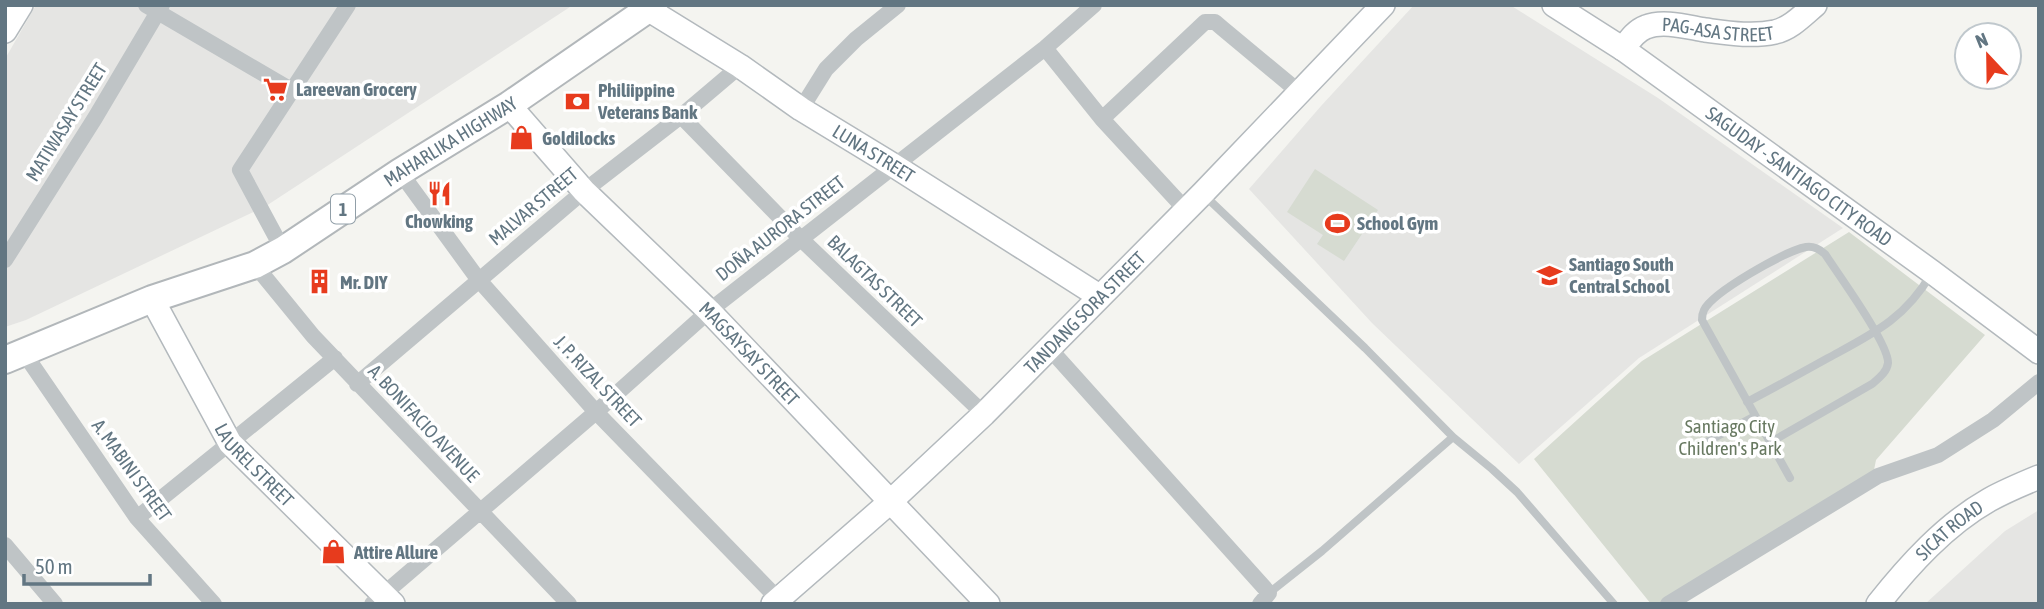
<svg xmlns="http://www.w3.org/2000/svg" width="2044" height="609" font-family="'Asap Condensed',sans-serif">
<rect width="100%" height="100%" fill="#f4f4f0"/>
<path fill="#e5e5e3" d="M36 5H573L266 206 26 320 5 327V59Z
M1414 5H1510L1658 98 1843 228 1639 358 1519 464 1372 323 1249 189 1321 106Z
M2039 510V604H1925L2005 531Z"/>
<path fill="#d6dbd1" d="M1315 169 1378 210 1344 261 1317 244 1323 235 1287 212Z
M1849 232 1985 335 1876 460 1873 475 1666 604H1651L1534 459 1642 361Z"/>
<g fill="none" stroke-linecap="round" stroke-linejoin="round">
<defs>
<g id="secondary">
<path id="s1" d="M641 5 740 66 801 109 893 165 1099 296"/>
<path id="s2" d="M1554 5 1623 49 1932 272 2039 352"/>
<path d="M5 31 21 5"/>
<path id="s3" d="M1623 49C1629 41 1635 31 1646 27 1663 20 1687 27 1705 30 1728 33 1752 37 1775 32 1791 28 1802 16 1815 5"/>
<path id="s4" d="M509 105 584 191 709 311 988 604"/>
<path id="s5" d="M152 299 230 443 393 604"/>
<path id="s6" d="M773 604 890 502 984 414 1203 193 1383 5"/>
<path id="s7" d="M1878 604C1909 565 1945 525 1989 500 2005 491 2022 484 2039 477"/>
</g>
<g id="primary">
<path id="s8" d="M5 360 152 299 255 265 283 250 400 172 509 105 654 5"/>
</g>
</defs>
<use href="#secondary" stroke="#b3b9bd" stroke-width="26"/>
<use href="#primary" stroke="#b2b7ba" stroke-width="30"/>
<path stroke="#bfc4c6" stroke-width="8" d="M1204 195 1365 348 1453 437
M1747 402C1774 388 1801 373 1828 358 1872 334 1905 319 1931 274
M1771 442 1872 384C1879 378 1887 372 1888 363 1889 344 1838 274 1825 254 1819 249 1814 246 1806 247 1785 251 1713 292 1704 310 1703 312 1702 318 1702 320L1790 478
M1686 453 1755 416
M1269 593 1322 551 1453 437 1492 469 1517 492 1614 604"/>
<path stroke="#bfc4c6" stroke-width="16" d="M146 5 291 90
M1045 48 1102 119 1186 210
M801 109 826 69 856 39 898 5
M681 116 801 239 984 414
M1102 119 1205 22H1215L1222 28 1299 92
M400 172 478 279 596 412 783 604
M283 250 240 170 348 5
M5 260 95 118 162 5
M255 265 313 336 569 604
M1049 348 1269 593 1260 604
M24 353 137 518 214 604
M357 384 584 191 681 116 740 66
M137 518 335 358
M5 545 55 604
M372 604 596 412 709 311 1045 48 1094 5
M1668 604 1878 476 1938 455 1993 420 2039 382"/>
<use href="#secondary" stroke="#fff" stroke-width="23"/>
<use href="#primary" stroke="#fff" stroke-width="26"/>
</g>
<defs>
<symbol id="supermarket-bare" viewBox="-9 -9 18 18"><path d="M-6-5.5h2.5l.6 2H6L4.5 2H-2.5L-4.4-4H-6ZM-1.5 3.2a1.3 1.3 0 1 0 .1 0ZM3 3.2a1.3 1.3 0 1 0 .1 0Z" fill="#e73b1d" stroke="#fff" stroke-width="2.5" paint-order="stroke"/></symbol>
<symbol id="bank-bare" viewBox="-9 -9 18 18"><path d="M-6-4H6V4H-6ZM0-2.3a2.3 2.3 0 1 0 0 4.6a2.3 2.3 0 1 0 0-4.6Z" fill="#e73b1d" stroke="#fff" stroke-width="2.5" paint-order="stroke"/></symbol>
<symbol id="shop-bare" viewBox="-9 -9 18 18"><path d="M-5-2.5h2.3a2.7 3.5 0 0 1 5.4 0H5L5.5 6h-11ZM-1.5-2.5h3a1.5 2.3 0 0 0-3 0Z" fill="#e73b1d" stroke="#fff" stroke-width="2.5" paint-order="stroke"/></symbol>
<symbol id="restaurant-bare" viewBox="-9 -9 18 18"><path d="M-5-6h1v4h1v-4h1v4h1v-4h1v5L-1.5 .5V6h-2V.5L-5-1ZM5-6V6H3V1.5H1.5Q1.5-4 5-6Z" fill="#e73b1d" stroke="#fff" stroke-width="2.5" paint-order="stroke"/></symbol>
<symbol id="stadium-bare" viewBox="-9 -9 18 18"><path d="M0-5a6.5 5 0 1 0 0 10a6.5 5 0 1 0 0-10ZM-3.5-1.8h7v3.6h-7Z" fill="#e73b1d" stroke="#fff" stroke-width="2.5" paint-order="stroke"/></symbol>
<symbol id="school-bare" viewBox="-9 -9 18 18"><path d="M0-5L7-2L0 1L-7-2ZM-4 1L0 2.5L4 1V4Q0 6-4 4Z" fill="#e73b1d" stroke="#fff" stroke-width="2.5" paint-order="stroke"/></symbol>
<symbol id="building-bare" viewBox="-9 -9 18 18"><path d="M-4-6H4V6H1V3H-1V6H-4ZM-2.5-4.3h1.7v1.8h-1.7ZM.8-4.3h1.7v1.8H.8ZM-2.5-1h1.7V.8h-1.7ZM.8-1h1.7V.8H.8Z" fill="#e73b1d" stroke="#fff" stroke-width="2.5" paint-order="stroke"/></symbol>
</defs>
<g fill-rule="evenodd">
<use href="#supermarket-bare" x="258" y="72" width="35" height="35"/>
<use href="#bank-bare" x="560" y="84" width="35" height="35"/>
<use href="#shop-bare" x="504" y="120" width="35" height="35"/>
<use href="#restaurant-bare" x="422" y="176" width="35" height="35"/>
<use href="#stadium-bare" x="1320" y="206" width="35" height="35"/>
<use href="#school-bare" x="1532" y="258" width="35" height="35"/>
<use href="#building-bare" x="302" y="264" width="35" height="35"/>
<use href="#shop-bare" x="316" y="534" width="35" height="35"/>
</g>
<g text-anchor="middle" dominant-baseline="central" stroke-width="7" stroke-linejoin="round" paint-order="stroke">
<rect fill="#fff" stroke="#919fa8" stroke-width="2" x="331" y="194.5" width="24" height="29" rx="5"/>
<g font-size="18" font-weight="bold" fill="#627682">
<text x="343" y="209">1</text>
</g>
<g font-size="19" fill="#627682" stroke="#fff">
<text stroke="none"><textPath href="#s3" startOffset="105">PAG-ASA STREET</textPath></text>
<text transform="translate(66 122) rotate(-58)">MATIWASAY STREET</text>
<text stroke="none"><textPath href="#s8" startOffset="499">MAHARLIKA HIGHWAY</textPath></text>
<text stroke="none"><textPath href="#s1" startOffset="276">LUNA STREET</textPath></text>
<text stroke="none"><textPath href="#s2" startOffset="299">SAGUDAY - SANTIAGO CITY ROAD</textPath></text>
<text transform="translate(533 206) rotate(-40)">MALVAR STREET</text>
<text transform="translate(780 228) rotate(-38)">DOÑA AURORA STREET</text>
<text transform="translate(875 281) rotate(44)">BALAGTAS STREET</text>
<text stroke="none"><textPath href="#s6" startOffset="427">TANDANG SORA STREET</textPath></text>
<text stroke="none"><textPath href="#s4" startOffset="346">MAGSAYSAY STREET</textPath></text>
<text transform="translate(598 381) rotate(47)">J. P. RIZAL STREET</text>
<text transform="translate(424 423) rotate(47)">A. BONIFACIO AVENUE</text>
<text stroke="none"><textPath href="#s5" startOffset="196">LAUREL STREET</textPath></text>
<text transform="translate(132 470) rotate(54)">A. MABINI STREET</text>
<text stroke="none"><textPath href="#s7" startOffset="103">SICAT ROAD</textPath></text>
</g>
<g font-size="19" font-weight="bold" fill="#627682" stroke="#fff" text-anchor="start">
<text x="296" y="89">Lareevan Grocery</text>
<text x="598" y="90">Philiippine<tspan x="598" dy="22">Veterans Bank</tspan></text>
<text x="542" y="138">Goldilocks</text>
<text x="439" y="221" text-anchor="middle">Chowking</text>
<text x="1357" y="223">School Gym</text>
<text x="1569" y="264">Santiago South<tspan x="1569" dy="22">Central School</tspan></text>
<text x="340" y="282">Mr. DIY</text>
<text x="354" y="552">Attire Allure</text>
</g>
<g font-size="19" fill="#687961" stroke="#fff">
<text x="1730" y="426">Santiago City<tspan x="1730" dy="22">Children's Park</tspan></text>
</g>
</g>
<rect width="2044" height="609" fill="none" stroke="#627682" stroke-width="14"/>
<g transform="translate(1988 56) rotate(338)"><circle r="33" fill="#ffffff" stroke="#c0c8cd" stroke-width="2"/>
<path d="M0-5L12 26L0 18L-12 26Z" fill="#e73b1d"/>
<text y="-10" font-size="19" font-weight="bold" text-anchor="middle" fill="#627682">N</text>
</g>
<path d="M24 574v10h126v-10" fill="none" stroke="#627682" stroke-width="3.5"/>
<text x="35" y="574" font-size="21" fill="#627682" stroke="#ffffff" stroke-width="5" paint-order="stroke">50 m</text>
</svg>
